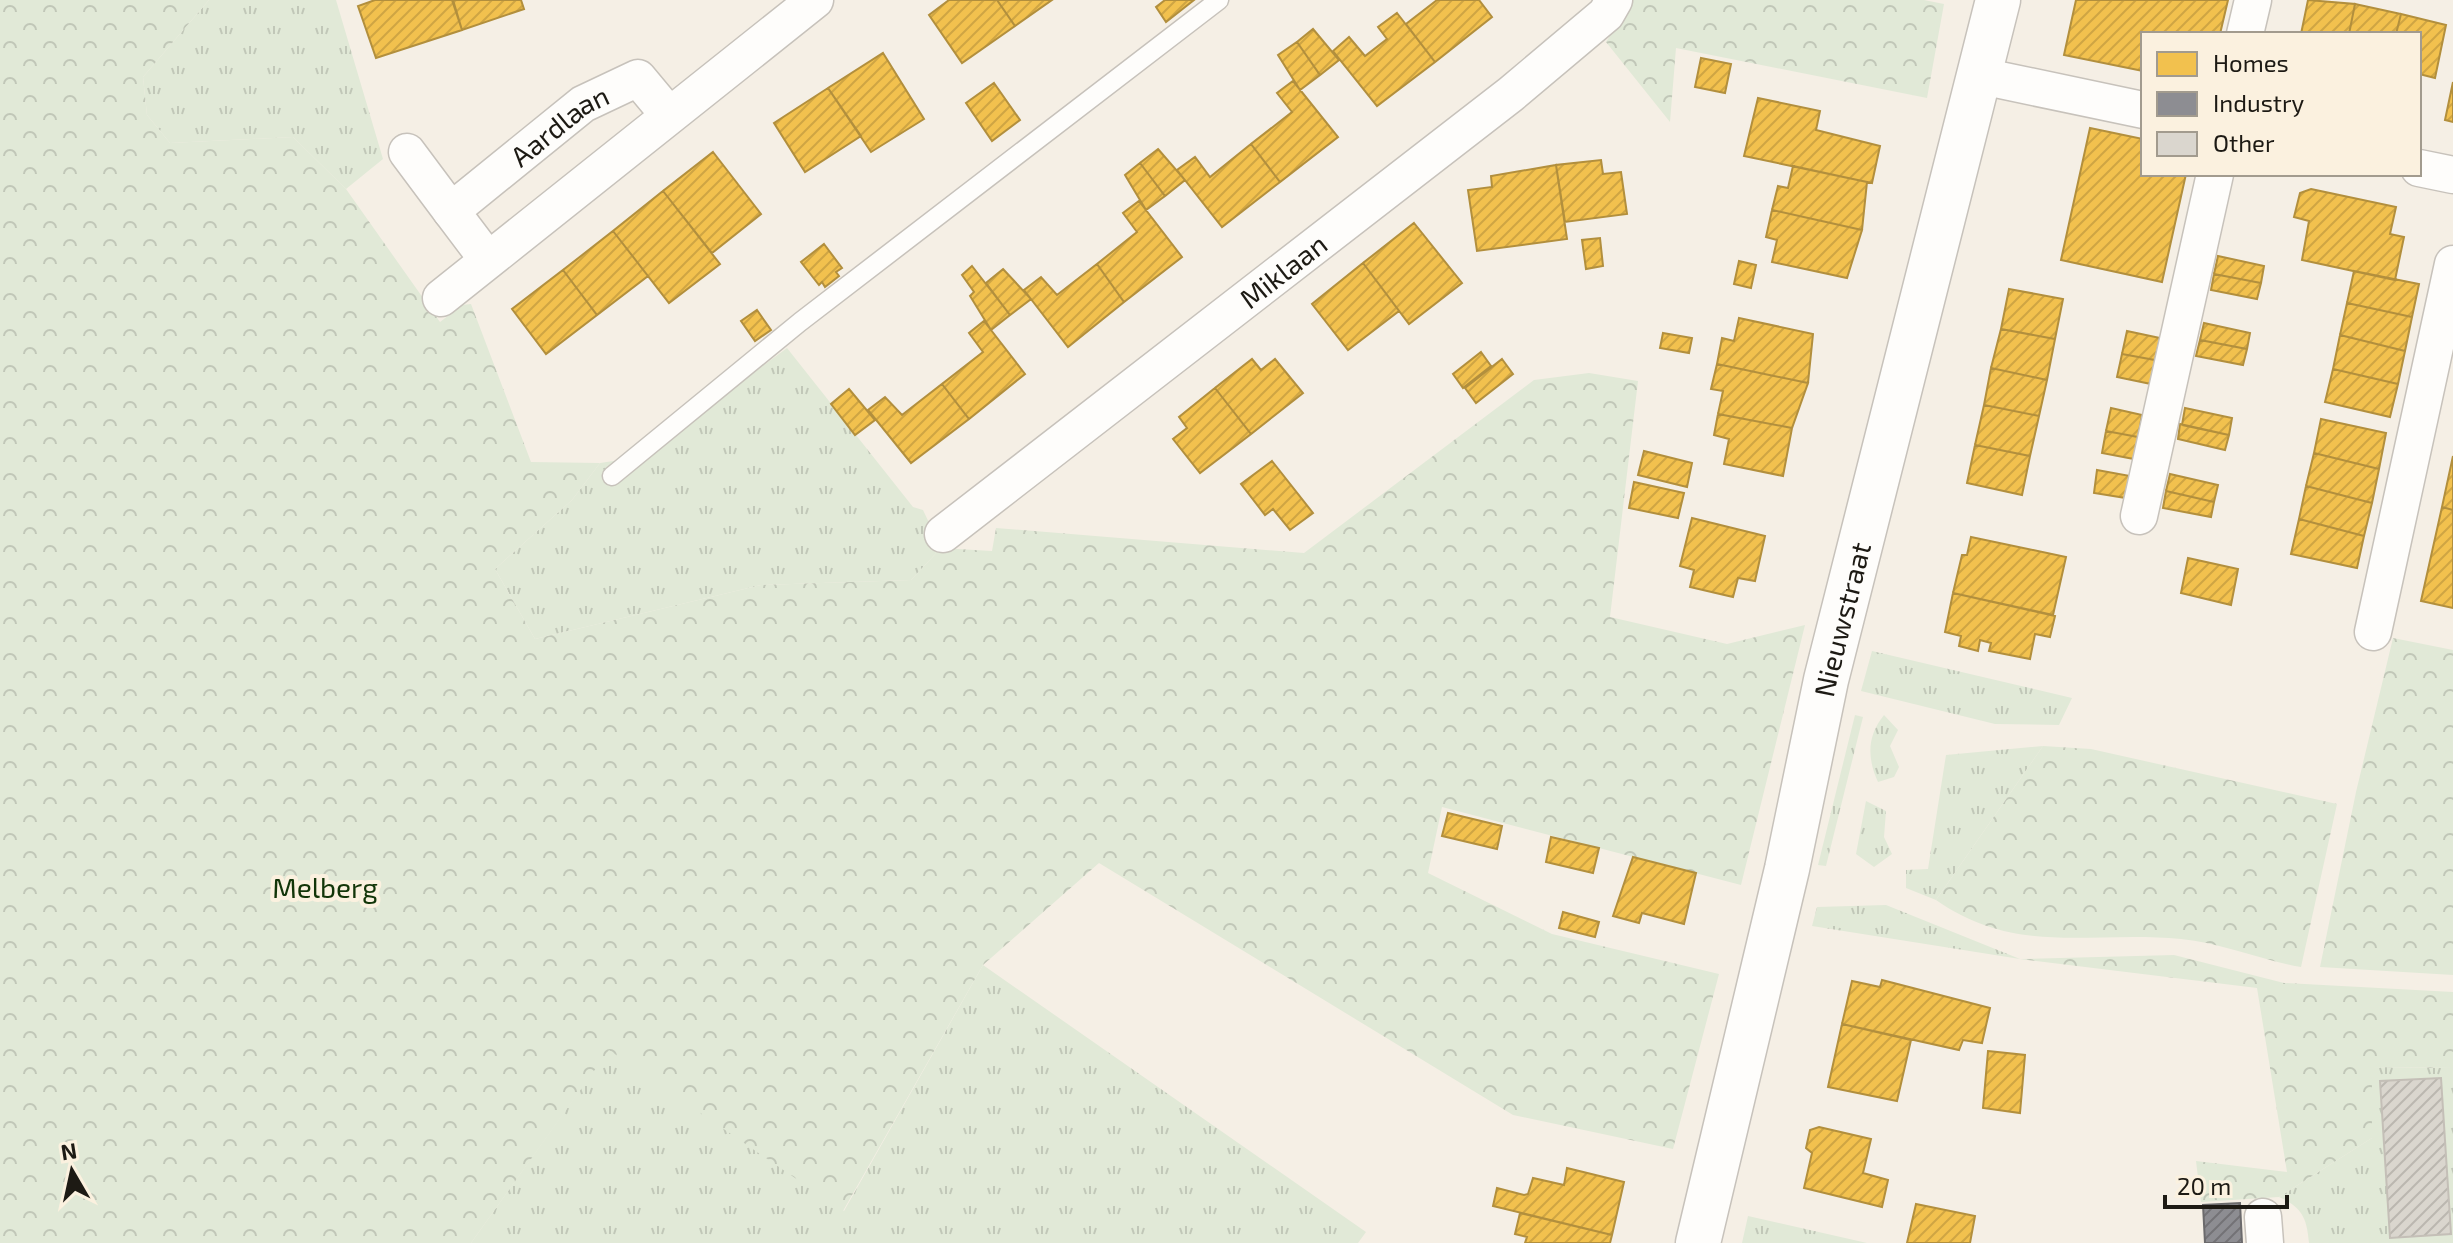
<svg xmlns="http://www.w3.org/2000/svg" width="2453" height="1243" font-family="'Exo 2',sans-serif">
<defs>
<pattern id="grass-tufts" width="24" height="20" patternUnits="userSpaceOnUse" patternTransform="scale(2)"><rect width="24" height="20" fill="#e1e9d7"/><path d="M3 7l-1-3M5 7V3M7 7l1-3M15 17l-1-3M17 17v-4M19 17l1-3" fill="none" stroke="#c1c7b8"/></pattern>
<pattern id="forest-crowns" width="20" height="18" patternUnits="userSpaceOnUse" patternTransform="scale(2)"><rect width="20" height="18" fill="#e1e9d7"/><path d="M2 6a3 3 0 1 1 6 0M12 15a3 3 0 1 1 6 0" fill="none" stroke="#c1c7b8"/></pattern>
<pattern id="homes-hatch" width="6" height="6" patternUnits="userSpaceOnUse" patternTransform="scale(2)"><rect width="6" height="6" fill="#f2c14e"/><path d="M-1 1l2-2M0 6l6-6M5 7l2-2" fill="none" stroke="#cfa543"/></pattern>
<pattern id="industry-hatch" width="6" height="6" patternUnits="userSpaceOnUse" patternTransform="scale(2)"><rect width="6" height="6" fill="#8d8d92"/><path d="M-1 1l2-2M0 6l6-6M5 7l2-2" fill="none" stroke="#737276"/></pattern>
<pattern id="building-hatch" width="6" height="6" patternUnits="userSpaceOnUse" patternTransform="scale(2)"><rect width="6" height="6" fill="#dad6ce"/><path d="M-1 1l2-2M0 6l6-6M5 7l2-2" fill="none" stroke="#bbb7b0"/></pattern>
</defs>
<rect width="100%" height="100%" fill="#f5efe5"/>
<path fill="url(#grass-tufts)" d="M209 0H336L383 159 346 189 293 137 170 143 147 115 143 77Z
M787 348 913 507 923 510 941 548 911 580 761 585 535 639 495 569 572 500 600 463 640 457Z
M1872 651 1889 655 2072 698 2059 725 1995 724 1861 691Z
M1855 715 1863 717 1826 866 1818 865Z
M1884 715 1898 730 1890 746 1899 767 1894 777 1878 782C1867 758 1867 736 1884 715Z
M2043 746 1936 900 1906 888V870L1928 869 1946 755Z
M1866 801 1886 811 1884 837 1892 854 1874 867 1856 854Z
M1886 905 2020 959 1812 926 1817 907Z
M983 965 1366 1232 1358 1243H471L609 1049 844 1211Z
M2372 1067 2453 1068V1243H2309C2307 1218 2302 1207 2279 1197L2372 1138Z
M1748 1216 1867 1243H1742Z"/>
<path fill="url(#forest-crowns)" d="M0 0H209L143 77 147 115 170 143 293 137 346 189 440 322 462 305 471 304 531 462 600 463 572 500 495 569 535 639 761 585 911 580 941 548 992 551 996 528 1304 553 1534 380 1589 373 1638 381 1610 617 1727 644 1805 625 1741 885 1442 807 1428 873 1552 934 1719 974 1673 1149 1513 1115 1099 863 983 965 843 1211 609 1050 471 1243H0Z
M1633 0H1924L1944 4 1927 98 1676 48 1670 122 1606 42Z
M2393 638 2453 650V975L2320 967 2356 792Z
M2043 746 2091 749 2337 804 2301 967C2261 960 2221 943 2181 939 2090 930 2018 957 1936 900Z
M2174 955 2284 983 2453 992V1068L2372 1067V1138L2279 1197 2201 1202 2196 1161 2287 1172 2257 988 2020 959Z"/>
<path fill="url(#homes-hatch)" stroke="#b28f3d" stroke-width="2" d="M375 0H452L462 30 376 58 358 6Z
M453 0H521L524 9 462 30Z
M949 0H997L1015 26 962 63 929 15Z
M997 0H1052L1015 26Z
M1165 0H1194L1166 22 1156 7Z
M1437 0H1479L1492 17 1435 62 1406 24Z
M2076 0H2228L2220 34H2143V71L2064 55Z
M2308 0 2355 4 2349 34H2301Z
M2355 4 2401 14 2396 34H2349Z
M1397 13 1435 62 1377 106 1333 51 1349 37 1365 56 1387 39 1378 27Z
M2401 14 2446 25 2435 78 2419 74V34H2396Z
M1313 29 1339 60 1320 75 1297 42Z
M1297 42 1320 75 1300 90 1278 55Z
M883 53 924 119 871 152 828 88Z
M1701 58 1731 64 1725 93 1695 87Z
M1293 81 1338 137 1280 182 1251 144 1292 112 1277 93Z
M2453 82V122L2445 120Z
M994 83 1020 120 992 141 966 103Z
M828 88 861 136 805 172 774 123Z
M1758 98 1820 111 1816 130 1880 146 1872 183 1744 156Z
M2090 128 2143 139V174H2186L2162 282 2061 260Z
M1251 144 1280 182 1222 227 1177 170 1195 157 1210 177Z
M1158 149 1185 180 1165 196 1140 163Z
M713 152 761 214 712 253 663 191Z
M1601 160 1603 174 1621 172 1627 214 1565 222 1556 165Z
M1140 163 1165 196 1146 210 1125 175Z
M1556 165 1567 239 1477 251 1468 190 1492 187 1491 176Z
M1793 166 1867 182 1862 230 1772 210 1778 186 1788 188Z
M2311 189 2396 207 2390 234 2404 237 2395 280 2302 260 2309 221 2294 217 2300 193Z
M663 191 720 264 669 303 613 231Z
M1139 201 1182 257 1124 302 1097 264 1137 232 1123 213Z
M1772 210 1862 230 1847 278 1772 262 1777 240 1766 237Z
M1414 223 1462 283 1409 324 1363 263Z
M613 231 648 276 597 315 563 270Z
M1600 238 1603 266 1586 269 1582 240Z
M824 244 842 268 836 272 839 276 825 287 822 282 819 285 801 262Z
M2218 256 2264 266 2261 283 2214 274Z
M1739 261 1756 265 1751 288 1734 284Z
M1363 263 1399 311 1348 350 1312 304Z
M1097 264 1124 302 1068 347 1024 290 1041 277 1057 295Z
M972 266 1010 315 991 330 970 296 974 292 962 275Z
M1003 269 1031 299 1010 315 986 283Z
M563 270 597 315 546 354 512 309Z
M2354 271 2419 284 2412 317 2347 303Z
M2214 274 2261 283 2257 299 2211 290Z
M2009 289 2063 299 2055 339 2001 329Z
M2347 303 2412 317 2405 351 2340 335Z
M757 310 771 330 755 341 741 321Z
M1739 318 1813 334 1808 383 1717 364 1722 338 1734 341Z
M984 321 1025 374 969 419 942 384 983 352 969 333Z
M2204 323 2250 333 2247 349 2200 340Z
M2001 329 2055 339 2047 380 1991 368Z
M2127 331 2160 338 2155 360 2122 354Z
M1663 333 1692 338 1689 353 1660 348Z
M2340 335 2405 351 2398 384 2333 369Z
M2200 340 2247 349 2243 365 2196 356Z
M1481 352 1491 366 1463 388 1453 374Z
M2122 354 2155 360 2151 384 2117 377Z
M1252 359 1261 370 1275 359 1303 393 1251 434 1215 388Z
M1502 359 1513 374 1476 403 1465 388Z
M1717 364 1808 383 1792 428 1718 414 1723 391 1711 389Z
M1991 368 2047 380 2039 416 1984 405Z
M2333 369 2398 384 2390 417 2325 402Z
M942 384 969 419 911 463 868 410 885 397 902 415Z
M1215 388 1251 434 1200 473 1173 439 1187 428 1179 417Z
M849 389 875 420 855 435 831 404Z
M1984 405 2039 416 2030 456 1975 445Z
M2111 408 2142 415 2138 437 2106 431Z
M2185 408 2232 418 2229 435 2182 425Z
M1718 414 1792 428 1783 476 1724 464 1729 439 1714 435Z
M2321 419 2386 433 2379 469 2314 453Z
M2180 424 2229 435 2225 450 2178 439Z
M2106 431 2138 437 2134 459 2102 453Z
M1975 445 2030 456 2022 495 1967 483Z
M1644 451 1692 463 1687 487 1638 475Z
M2314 453 2379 469 2372 503 2306 486Z
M2453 456V510L2442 507Z
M1272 461 1313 513 1290 530 1273 509 1265 515 1241 484Z
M2097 470 2130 476 2126 498 2094 493Z
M2170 474 2218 485 2214 502 2166 491Z
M1634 482 1684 493 1678 518 1629 508Z
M2306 486 2372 503 2364 536 2299 519Z
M2166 491 2214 502 2211 517 2163 508Z
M2442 507 2453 510V608L2421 601Z
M1692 518 1765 536 1755 581 1738 578 1733 597 1690 587 1694 570 1680 566Z
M2299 519 2364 536 2357 568 2291 554Z
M1971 537 2066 557 2053 615 1953 593 1962 555H1967Z
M2188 558 2238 569 2231 605 2181 593Z
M1953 593 2055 616 2050 637 2035 634 2030 659 1989 651 1991 643 1980 640 1978 651 1959 646 1961 636 1945 632Z
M1448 813 1502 826 1497 849 1442 836Z
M1551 837 1599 848 1593 873 1546 862Z
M1633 857 1696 873 1684 924 1642 913 1639 923 1613 916Z
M1563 912 1599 922 1595 937 1559 928Z
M1882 980 1990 1008 1982 1043 1963 1040 1959 1050 1842 1024 1852 981 1880 987Z
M1842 1024 1911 1040 1897 1101 1828 1087Z
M1988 1051 2025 1055 2020 1113 1983 1108Z
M1819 1127 1871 1139 1863 1173 1888 1180 1882 1207 1804 1188 1812 1153 1806 1148 1810 1130Z
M1567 1168 1624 1182 1612 1235 1493 1206 1497 1188 1524 1195 1528 1194 1533 1178 1564 1185Z
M1916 1204 1975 1216 1970 1243H1907Z
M1520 1213 1612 1235 1610 1243H1525L1527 1237 1515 1234Z"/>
<path fill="url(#industry-hatch)" stroke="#6b6a6c" stroke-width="2" d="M2240 1203 2242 1243H2205L2203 1205Z"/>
<path fill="url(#building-hatch)" stroke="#c4bfb7" stroke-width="2" d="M2441 1078 2451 1234 2390 1238 2380 1081Z"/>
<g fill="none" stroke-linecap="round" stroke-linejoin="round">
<defs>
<path id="lane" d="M612 476 800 322 1219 0"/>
<g id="street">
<path d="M2245 34 2253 0"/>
<path d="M1981 76 2143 110"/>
<path d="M407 152 451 211"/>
<path d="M2419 168 2453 175"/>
<path id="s1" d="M488 260 451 211 583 104 638 78 668 114"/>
<path d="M441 298 815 0"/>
<path d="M2139 516 2215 174"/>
<path id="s2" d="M943 534 1511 94 1606 14 1614 0"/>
<path d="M2373 632 2453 264"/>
<path d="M2263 1217 2265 1243"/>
</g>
<g id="secondary">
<path id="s3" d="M1698 1243 1787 869 1826 680 1998 0"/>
</g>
</defs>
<use href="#lane" stroke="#c7c2bb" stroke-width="21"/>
<use href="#street" stroke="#c7c2bb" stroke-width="39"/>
<use href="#secondary" stroke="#c7c2bb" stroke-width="47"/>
<use href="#lane" stroke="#fefdfb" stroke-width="18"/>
<use href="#street" stroke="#fefdfb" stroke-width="36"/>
<use href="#secondary" stroke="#fefdfb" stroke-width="44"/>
</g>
<g text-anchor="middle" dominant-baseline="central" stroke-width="8" stroke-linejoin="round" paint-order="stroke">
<g font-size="28" fill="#1d1a14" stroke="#fbf1df">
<text stroke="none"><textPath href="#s1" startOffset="200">Aardlaan</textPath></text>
<text stroke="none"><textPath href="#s2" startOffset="430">Miklaan</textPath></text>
<text stroke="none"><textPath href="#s3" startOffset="640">Nieuwstraat</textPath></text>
</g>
<g font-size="28" fill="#123508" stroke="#fbf1df">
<text x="325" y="887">Melberg</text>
</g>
</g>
<rect x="2141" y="32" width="280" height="144" fill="#fbf1df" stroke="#a29b8e" stroke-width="2"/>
<rect x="2157" y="52" width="40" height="24" fill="#f2c14e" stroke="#a29b8e" stroke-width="2"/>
<text x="2213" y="72" font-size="24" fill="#1d1a14">Homes</text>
<rect x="2157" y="92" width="40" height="24" fill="#8d8d92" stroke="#a29b8e" stroke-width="2"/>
<text x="2213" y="112" font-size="24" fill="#1d1a14">Industry</text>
<rect x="2157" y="132" width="40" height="24" fill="#dad6ce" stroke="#a29b8e" stroke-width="2"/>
<text x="2213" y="152" font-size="24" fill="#1d1a14">Other</text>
<g transform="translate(72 1171) rotate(351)" stroke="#fbf1df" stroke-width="6" paint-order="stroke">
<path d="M0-6L14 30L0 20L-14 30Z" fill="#1d1a14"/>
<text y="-12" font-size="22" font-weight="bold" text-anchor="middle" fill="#1d1a14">N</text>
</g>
<path d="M2165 1195v12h122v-12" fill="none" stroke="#1d1a14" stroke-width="4"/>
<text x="2177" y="1195" font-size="24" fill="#1d1a14" stroke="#fbf1df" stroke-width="6" paint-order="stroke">20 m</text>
</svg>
